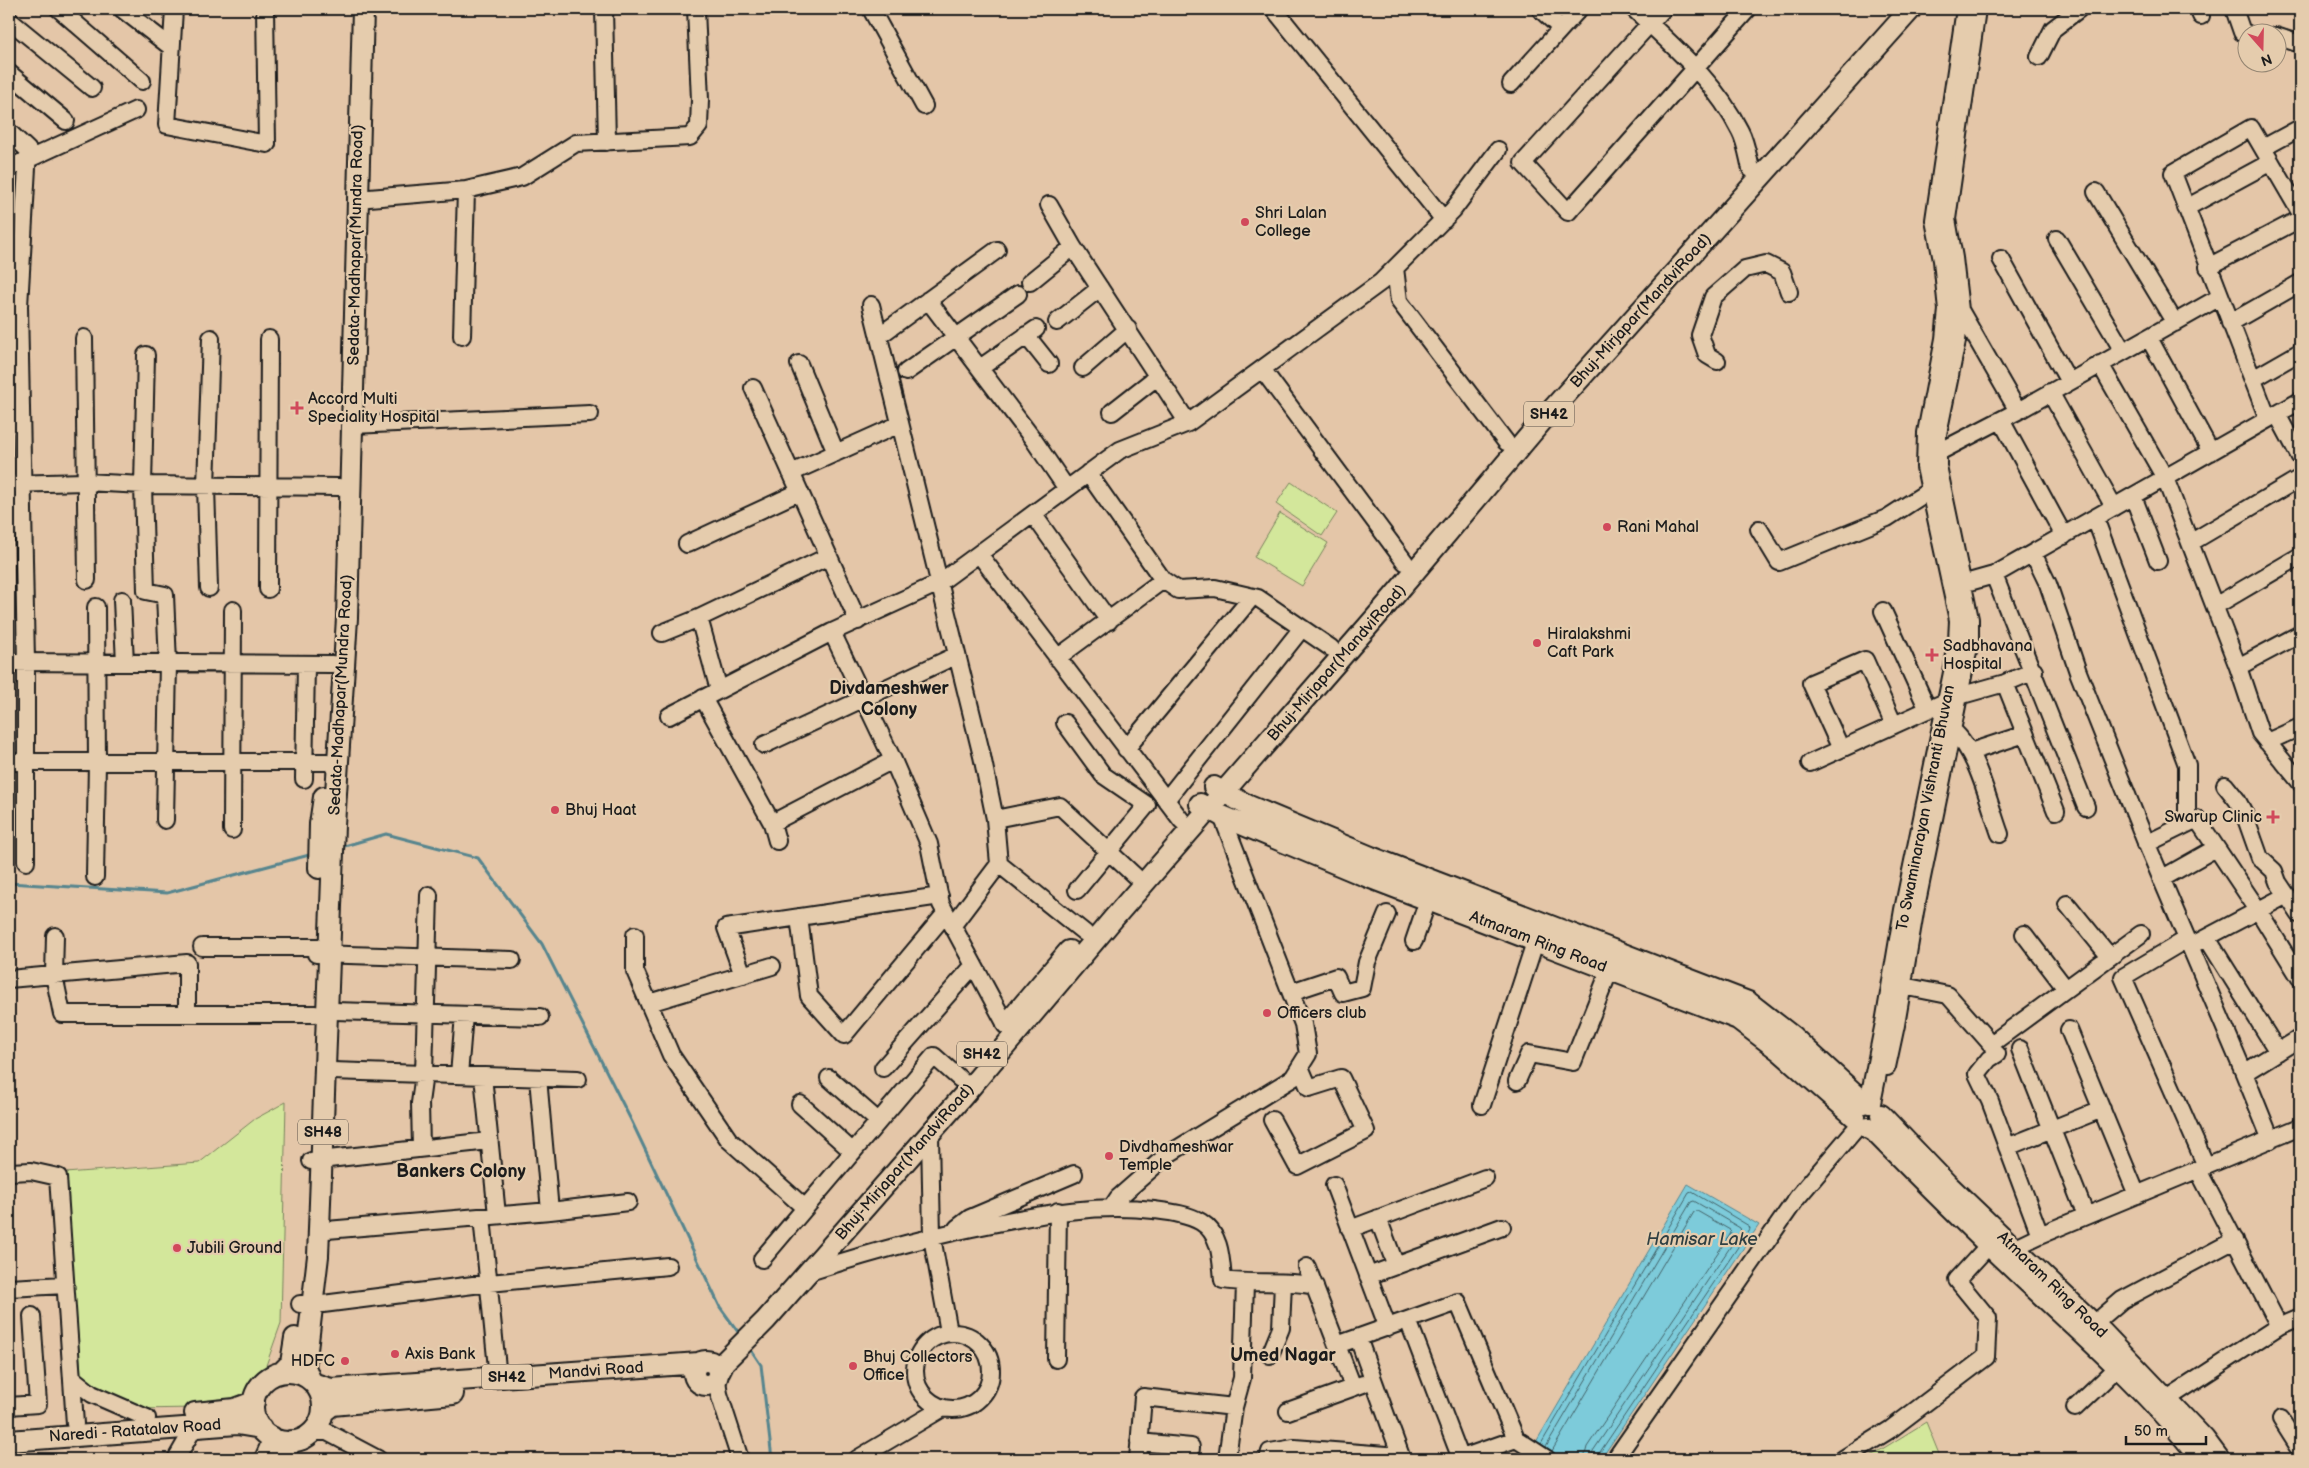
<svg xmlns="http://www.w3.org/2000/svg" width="2309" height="1468" font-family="'Balsamiq Sans',sans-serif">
<rect width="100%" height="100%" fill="#e4c6a8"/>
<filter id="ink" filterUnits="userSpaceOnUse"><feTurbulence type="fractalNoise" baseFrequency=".02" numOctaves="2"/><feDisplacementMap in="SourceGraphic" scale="10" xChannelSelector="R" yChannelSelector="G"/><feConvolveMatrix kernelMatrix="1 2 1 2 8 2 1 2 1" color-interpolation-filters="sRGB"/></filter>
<g filter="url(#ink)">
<path fill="#d3e79b" stroke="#78825c" d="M1291 482 1337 513 1322 536 1276 504Z
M1280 513 1328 543 1302 586 1254 557Z
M286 1102 281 1323 263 1374 243 1396 195 1408 135 1409 88 1391 81 1374 65 1173 199 1163 255 1119Z
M1926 1422 1941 1459H1866Z"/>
<path fill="#7dcbda" stroke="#56858e" d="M1688 1184 1759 1225 1601 1459H1526Z"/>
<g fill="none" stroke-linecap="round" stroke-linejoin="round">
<path stroke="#436268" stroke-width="1" d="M1541 1444 1689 1193 1692 1192 1749 1226 1750 1229 1598 1455 1597 1459
M1546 1447 1691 1202 1694 1201 1740 1228 1741 1231 1593 1451 1591 1459
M1552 1451 1694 1212 1697 1211 1730 1230 1731 1233 1587 1447 1584 1459"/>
<path stroke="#56858e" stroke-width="3" d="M341 847 386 834 478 858 542 944 632 1122 720 1307 741 1336
M9 883 167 893 313 854
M749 1347 761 1365 772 1459"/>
<defs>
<path id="minor" d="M59 9 142 81
M122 9 171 47
M174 9 167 125 267 144 265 9
M604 9 607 142
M871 9 924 106
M1274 9 1444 220
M1540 9 1561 28
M1634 9C1673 46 1715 81 1740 131 1746 142 1748 157 1751 169
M1663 9 1523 163 1568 212 1748 9
M2199 9 2201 16
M2234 9 2242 32 2246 33
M9 20 92 88
M2276 36 2300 44
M2039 57 2053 29 2079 9
M9 73 66 121
M1511 84 1579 9
M9 132 28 150 19 306 26 662V862
M2263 148 2300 128
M9 168 136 110
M2096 192 2175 323
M357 199 466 190 522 177 576 143 690 137 699 126 700 100 696 9
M1049 205 1073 247 1188 423
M2186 208 2271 162
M2057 239 2123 351
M2001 259 2069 382
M2208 267 2300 219
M1395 268 1399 301 1506 442
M1030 282 1073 247
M928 300 1033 439 1067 489
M871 305 982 756 995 819 999 864 1085 933
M1960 310 2018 411
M1057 322 1100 288
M2230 323 2300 283
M1026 335 1049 364
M462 336 466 190
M879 336 997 250
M84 338 87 580
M2149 338 2211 452
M146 355 143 485 146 591 165 595 168 663 165 820
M1717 361 1707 355 1700 335 1713 297 1745 269 1766 264 1782 272 1789 292
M799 364 836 453
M2100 364 2165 478 2238 667 2260 733 2300 782
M980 368 1036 329
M1083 368 1128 329
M1262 369 1405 562
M906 372 1018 294
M2253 379 2300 352
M753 388 858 621
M2050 392 2114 507
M1112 412 1158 376
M2277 414 2300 457
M2268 419 2173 173 2251 128 2300 212
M2001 420 2064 536
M353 425 590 414
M1937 453 2018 411 2220 297
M791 473 900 424
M1088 473 1163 580 1178 590 1215 588 1258 598 1331 648
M9 484 85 482 143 485 339 487
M2133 496 2158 561
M1033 514 1109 621
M2095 518 2187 765V824
M1759 529 1779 562 1887 518 1932 489
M2190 543 2300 478
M687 544 799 492
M2033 553 2048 584 2078 672 2145 840 2244 1073 2271 1140
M979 554 1182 821
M1994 575 2086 807
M1962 584 1994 575 2300 401
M209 588 206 486 211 338
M268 589 269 339
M122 600 125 663
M2215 606 2300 556
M1883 611 1928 710
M699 618 719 690
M832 632 893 760 929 844 941 904 1006 1025
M662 633 699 618 829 556
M1057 658 1163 580
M9 662 332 664
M2238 667 2300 634
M2005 683 2056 811
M1959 696 2005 683 2034 671
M703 698 772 823 777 841
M669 716 832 632 939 583 1120 450 1188 423 1381 282 1453 210 1498 150
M1065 723 1103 775 1147 805 1077 890
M1953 731C1977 751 1989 804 2000 834
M2267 742 2300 727
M764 745 957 655
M1126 749 1252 597
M1841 749 1811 683 1865 660 1894 725
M1970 752 2025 734
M9 762H327
M1810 763 1947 701
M304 779 306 664
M2225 785 2237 800 2244 813 2260 858 2274 871 2278 882 2300 915
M1166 800 1302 628
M995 819 1060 806 1135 876
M772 823 893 760
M232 830 233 610
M2146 844 2197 819 2258 910 2300 978
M95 877 97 762 96 607
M2161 879 2216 848
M2067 904 2110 957
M799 917 809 996 844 1035 946 913
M953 925 999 864
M2024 934 2066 989
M635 935V971L671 1055 729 1140 805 1208
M55 936 54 975 62 1014H315
M2207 938 2278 1052
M2187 939 2123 977 2206 1166
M1414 941 1428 900
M2198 942 2287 895
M202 947H317
M316 954 512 960
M743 975 726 928 940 896
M9 979 187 963V1014
M1903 986 1948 995 1991 1044 2141 934
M1291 992 1336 977 1343 993 1362 988 1367 962 1387 914
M649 1003 772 966
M334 1011 540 1017
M2069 1030 2137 1195
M2020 1049 2086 1216
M1997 1054 1989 1059 1977 1074 1990 1101 2040 1235
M1887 1067 1896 1025 1915 912 1970 642V619L1938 466V434L1957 341 1960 310 1954 258 1947 219 1977 9
M883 1068 974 965
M332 1071 578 1079
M2244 1073 2300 1038
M459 1075 464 1015
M483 1076 497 1215
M538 1078 550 1211
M829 1078 878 1121
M1517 1081 1529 1054 1573 1062 1610 969
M800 1104 853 1152
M1482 1105 1535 942
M1272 1120 1297 1166 1366 1131 1341 1078 1309 1088 1300 1067
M930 1135 932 1237 949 1332
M2007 1147 2102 1109
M421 1148 420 1103 424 1074 429 895
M311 1161 489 1141
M2198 1170 2279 1326
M9 1172 31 1171 58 1177 75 1424
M1334 1185 1388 1328
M1112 1207 1118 1198 1167 1155 1293 1078 1308 1054 1303 1024 1222 816
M482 1217 497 1368
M1378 1218 1396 1266
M957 1228 970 1218 1074 1174
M1350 1229 1485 1178
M327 1230 550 1211 628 1202
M2013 1248 2040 1235 2300 1127
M762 1259 934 1056 960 1079
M1307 1267 1353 1387
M809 1272C869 1253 930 1236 992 1224 1048 1213 1097 1204 1154 1210 1169 1212 1188 1214 1201 1222 1221 1234 1221 1259 1223 1280 1253 1285 1285 1279 1315 1286
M1368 1276 1502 1227
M9 1288 65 1285
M300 1304H323L489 1283 668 1266
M1408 1320 1461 1459
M2094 1324 2122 1300 2235 1240
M915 1371a38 38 0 1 1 76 0a38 38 0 1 1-76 0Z
M1358 1338 1402 1459
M1337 1345 1458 1302 1516 1439 1547 1459
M1270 1355 1281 1328 1283 1283
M1056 1359 1058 1211
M72 1378 92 1394 147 1418
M717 1380 719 1394 740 1459
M2167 1399 2279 1326 2300 1317
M9 1406 38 1404 32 1316
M2075 1408 2117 1368
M1288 1411 1363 1384
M2281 1419 2300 1449
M313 1432H327L378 1459
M1139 1442 1191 1447 1190 1459
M1227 1458 1234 1407 1242 1378 1245 1283
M176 1459 195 1426
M857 1459 943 1408
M1138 1459 1143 1397 1234 1407
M1268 1459 1270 1452 1294 1448 1400 1456
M1459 1459 1516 1439
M1615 1459 1797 1198 1859 1125
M1843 1459 1891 1429 1986 1357 1988 1318 1957 1280 1989 1245"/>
<path id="major" d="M1214 787 1249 806 1371 857 1748 1002 1793 1037 1865 1103
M1200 804 1222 816 1363 875 1738 1019 1780 1051 1855 1117
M319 868 320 824 324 797
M1007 1024 1069 951
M1870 1103 1886 1023 1905 910 1955 668 1959 641 1960 620 1927 467 1928 433 1946 339 1949 310 1944 260 1936 220 1967 9
M1881 1115 1947 1184 2102 1332 2204 1439 2219 1459
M1868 1128 1874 1131C1926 1184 1979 1237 2034 1288 2091 1341 2153 1397 2201 1459
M694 1373a12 12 0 1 1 24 0a12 12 0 1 1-24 0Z
M282 1372 291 1363 295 1338
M719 1372 724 1362 766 1320 963 1096 1113 919 1383 609 1541 422 1911 9
M253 1407a35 35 0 1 1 70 0a35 35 0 1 1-70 0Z
M310 1379 305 1367 318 1256 334 825 347 618 363 9
M315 1384 331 1389 699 1363
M323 1412 332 1405 453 1394
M195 1413 235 1409 254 1402
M9 1441 237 1424 261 1428
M265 1459 270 1448 272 1437
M281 1459 292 1441"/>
</defs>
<use href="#minor" stroke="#1c1c1c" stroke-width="20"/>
<use href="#major" stroke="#1c1c1c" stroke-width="24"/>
<use href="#minor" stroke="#e5ccad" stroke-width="16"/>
<use href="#major" stroke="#e5ccad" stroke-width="20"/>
</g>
</g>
<g fill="#d1495b" stroke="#e5ccad" stroke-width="2">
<circle cx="1245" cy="222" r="5"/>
<path d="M294.5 400.5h5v5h5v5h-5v5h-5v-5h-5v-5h5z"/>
<circle cx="1607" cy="527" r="5"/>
<circle cx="1537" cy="643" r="5"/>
<path d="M1929.5 647.5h5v5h5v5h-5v5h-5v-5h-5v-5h5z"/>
<circle cx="555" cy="810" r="5"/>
<path d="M2270.5 809.5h5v5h5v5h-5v5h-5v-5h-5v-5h5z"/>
<circle cx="1267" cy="1013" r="5"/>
<circle cx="1109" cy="1156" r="5"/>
<circle cx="177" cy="1248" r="5"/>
<circle cx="395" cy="1354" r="5"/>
<circle cx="345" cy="1361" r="5"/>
<circle cx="853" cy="1366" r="5"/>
</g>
<g text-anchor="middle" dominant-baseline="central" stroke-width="4.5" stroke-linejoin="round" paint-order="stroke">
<g fill="#e5ccad" stroke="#585148" stroke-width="1">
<rect x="1524" y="401.5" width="50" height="25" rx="4"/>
<rect x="957" y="1041.5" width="50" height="25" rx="4"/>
<rect x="298" y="1119.5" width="50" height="25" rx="4"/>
<rect x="482" y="1364.5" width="50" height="25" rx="4"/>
</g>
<g font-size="15" font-weight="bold" fill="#1c1c1c">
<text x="1549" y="414">SH42</text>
<text x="982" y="1054">SH42</text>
<text x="323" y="1132">SH48</text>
<text x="507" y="1377">SH42</text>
</g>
<g font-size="16" fill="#1c1c1c" stroke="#e5ccad" text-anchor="start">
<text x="1255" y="213">Shri Lalan<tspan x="1255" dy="18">College</tspan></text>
<text x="308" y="399">Accord Multi<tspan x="308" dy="18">Speciality Hospital</tspan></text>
<text x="1617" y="527">Rani Mahal</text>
<text x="1547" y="634">Hiralakshmi<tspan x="1547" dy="18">Caft Park</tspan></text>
<text x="1943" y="646">Sadbhavana<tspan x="1943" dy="18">Hospital</tspan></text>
<text x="565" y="810">Bhuj Haat</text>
<text x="2262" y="817" text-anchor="end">Swarup Clinic</text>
<text x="1277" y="1013">Officers club</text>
<text x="1119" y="1147">Divdhameshwar<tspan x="1119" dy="18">Temple</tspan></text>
<text x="187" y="1248">Jubili Ground</text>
<text x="405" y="1354">Axis Bank</text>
<text x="863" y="1357">Bhuj Collectors<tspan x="863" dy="18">Office</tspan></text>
<text x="335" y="1361" text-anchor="end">HDFC</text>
</g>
<g font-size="16" fill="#1c1c1c" stroke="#e5ccad">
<text transform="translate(356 245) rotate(-89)">Sedata-Madhapar(Mundra Road)</text>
<text transform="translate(1641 311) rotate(-48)">Bhuj-Mirjapar(MandviRoad)</text>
<text transform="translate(1337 663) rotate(-49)">Bhuj-Mirjapar(MandviRoad)</text>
<text transform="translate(341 695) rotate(-87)">Sedata-Madhapar(Mundra Road)</text>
<text transform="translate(1926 808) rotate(-79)">To Swaminarayan Vishranti Bhuvan</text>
<text transform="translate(1538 942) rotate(21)">Atmaram Ring Road</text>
<text transform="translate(905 1162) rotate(-49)">Bhuj-Mirjapar(MandviRoad)</text>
<text transform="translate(2052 1285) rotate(44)">Atmaram Ring Road</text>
<text transform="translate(596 1371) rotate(-4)">Mandvi Road</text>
<text transform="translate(135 1431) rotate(-4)">Naredi - Ratatalav Road</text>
</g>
<g font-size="18" font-weight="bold" fill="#1c1c1c" stroke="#e5ccad">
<text x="889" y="688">Divdameshwer<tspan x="889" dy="21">Colony</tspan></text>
<text x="461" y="1171">Bankers Colony</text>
<text x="1283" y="1355">Umed Nagar</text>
</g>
<g font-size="18" font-style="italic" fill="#2f3f42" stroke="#e5ccad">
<text x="1702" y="1239">Hamisar Lake</text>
</g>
</g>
<rect width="2309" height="1468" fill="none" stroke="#e5ccad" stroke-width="30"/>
<rect x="15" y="15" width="2279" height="1438" fill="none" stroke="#1c1c1c" stroke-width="2" filter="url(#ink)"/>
<g transform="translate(2262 48) rotate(160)"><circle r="24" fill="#e5ccad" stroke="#958673"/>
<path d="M0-4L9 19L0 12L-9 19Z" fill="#d1495b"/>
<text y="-8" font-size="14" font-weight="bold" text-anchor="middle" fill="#1c1c1c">N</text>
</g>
<path d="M2126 1436v8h80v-8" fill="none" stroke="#1c1c1c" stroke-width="2.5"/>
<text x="2134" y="1436" font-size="15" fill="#1c1c1c" stroke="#e5ccad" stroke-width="4" paint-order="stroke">50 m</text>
</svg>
